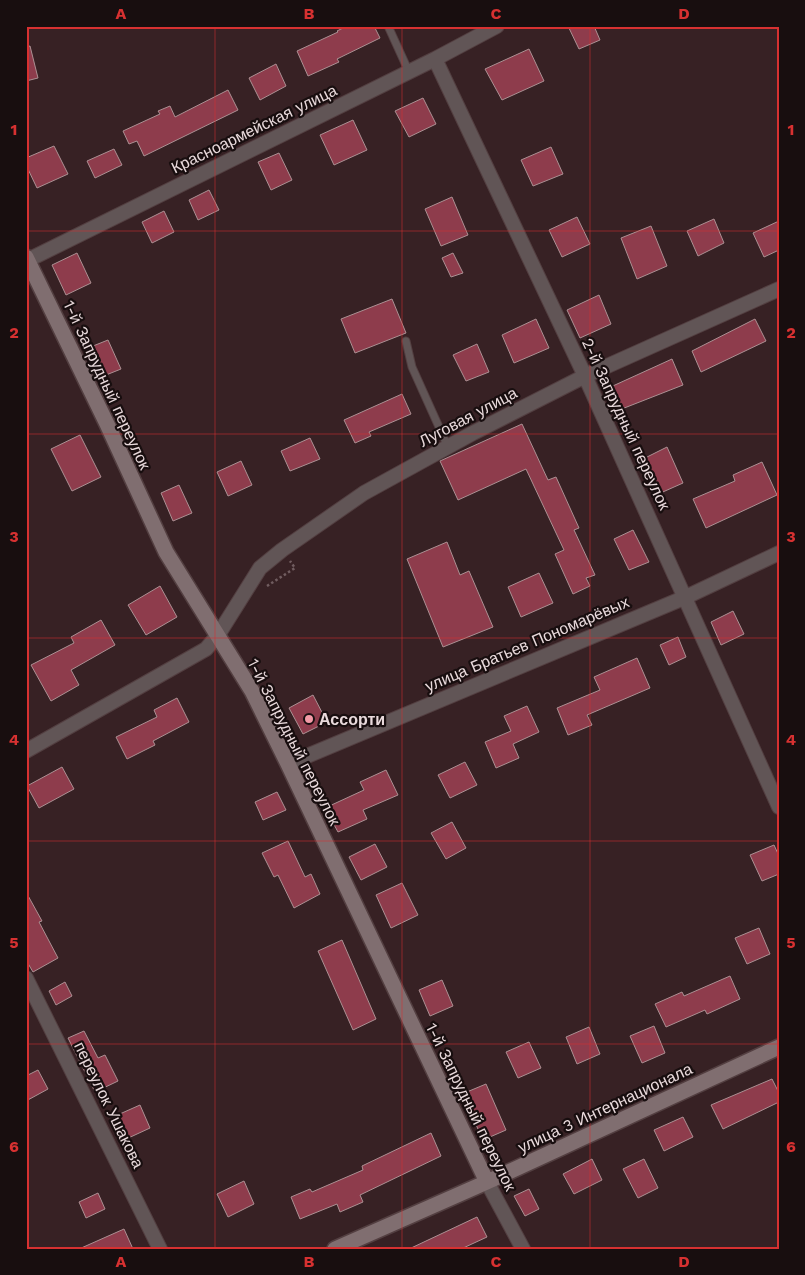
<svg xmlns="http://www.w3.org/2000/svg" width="805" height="1275" font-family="'Work Sans',sans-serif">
<rect width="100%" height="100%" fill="#372124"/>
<path fill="#8e3c4c" stroke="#ac9093" d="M347 26H374L380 38 337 59 339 62 308 76 297 51 338 32 337 31Z
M568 26H594L600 40 579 49Z
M30 46 38 78 26 81V47Z
M529 49 544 81 502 100 485 69Z
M276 64 286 86 260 100 249 78Z
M228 90 238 110 144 156 137 141 129 144 123 131 160 114 158 111 170 106 175 117Z
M423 98 436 124 409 137 395 111Z
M353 120 367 150 334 165 320 135Z
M54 146 68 174 37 188 26 165V158Z
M551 147 563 174 533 186 521 160Z
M114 149 122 165 95 178 87 161Z
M279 153 292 180 271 190 258 162Z
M209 190 219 210 198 220 189 200Z
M452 197 468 235 441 246 425 209Z
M164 211 174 232 152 243 142 222Z
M577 217 590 244 562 257 549 230Z
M714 219 724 243 698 256 687 231Z
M779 221V250L764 257 753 233Z
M651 226 667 266 637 279 621 238Z
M77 253 91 283 66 295 52 265Z
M453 253 463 273 451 277 442 258Z
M599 295 611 324 580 338 567 310Z
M392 299 406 333 355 353 341 319Z
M536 319 549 348 514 363 502 335Z
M755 319 766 341 701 372 692 351Z
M108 340 121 369 101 377 88 348Z
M477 344 489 372 466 381 453 355Z
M672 359 683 385 614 412 604 390Z
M402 394 411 414 369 432 371 436 355 443 344 420Z
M522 424 548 480 556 477 579 528 574 530 595 575 586 578 590 586 573 594 555 554 564 550 526 469 458 500 440 461Z
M80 435 101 477 72 491 51 449Z
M310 438 320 459 290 471 281 451Z
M667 447 683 483 656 495 641 460Z
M241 461 252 485 228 496 217 472Z
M762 462 777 495 706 528 693 499 735 481 733 475Z
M179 485 192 513 173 521 161 493Z
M633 530 649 562 629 570 614 539Z
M447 542 460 575 469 571 493 627 443 647 407 559Z
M539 573 553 603 521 617 508 587Z
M160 586 177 617 146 635 128 605Z
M733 611 744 634 721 645 711 622Z
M101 620 115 645 71 670 79 685 51 701 31 665 74 643 71 637Z
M678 637 686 657 669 665 660 645Z
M637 658 650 688 587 715 592 725 568 735 557 708 600 690 594 677Z
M313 695 327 722 303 734 289 708Z
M177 698 189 722 153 741 155 745 127 759 116 737 157 717 154 710Z
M527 706 539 732 513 744 519 758 496 768 485 742 511 731 504 716Z
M465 762 477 785 450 798 438 775Z
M62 767 74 789 39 808 27 786Z
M386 770 398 795 363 810 367 819 338 832 325 808 364 790 360 782Z
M277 792 286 810 263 820 255 802Z
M452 822 466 848 446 859 431 833Z
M288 841 305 877 311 874 320 894 294 908 278 875 274 877 262 853Z
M375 844 387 867 361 880 349 857Z
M774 845 779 856V874L762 881 750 855Z
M402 883 418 915 391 928 376 895Z
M26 892 42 921 39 922 58 958 33 972 26 960Z
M759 928 770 954 747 964 735 938Z
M342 940 376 1019 353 1030 318 951Z
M730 976 740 999 707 1014 705 1010 666 1027 655 1004 682 992 684 996Z
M442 980 453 1006 430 1016 419 990Z
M65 982 72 996 56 1005 49 991Z
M654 1026 665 1053 642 1063 630 1036Z
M589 1027 600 1054 577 1064 566 1037Z
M84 1031 98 1058 105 1055 118 1081 95 1092 68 1038Z
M529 1042 541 1068 518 1078 506 1052Z
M38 1070 48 1089 26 1101V1076Z
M772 1079 779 1093V1102L723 1129 711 1105Z
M486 1084 506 1130 483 1140 462 1094Z
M140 1105 150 1128 124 1140 113 1117Z
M683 1117 693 1137 664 1151 654 1130Z
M431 1133 441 1156 360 1195 363 1202 340 1212 337 1204 300 1219 291 1197 310 1189 312 1192 363 1170 362 1166Z
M592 1159 602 1180 574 1194 563 1174Z
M644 1159 658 1188 638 1198 623 1169Z
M244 1181 254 1204 228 1217 217 1194Z
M529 1189 539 1209 525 1216 514 1196Z
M98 1193 105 1209 86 1218 79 1202Z
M477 1217 487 1237 461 1249H409Z
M124 1229 133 1249H79Z"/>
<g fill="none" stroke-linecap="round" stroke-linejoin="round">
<defs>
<path id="lane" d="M388 26 409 72
M406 341 412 367 448 447"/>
<path id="street" d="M435 59 585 376 779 807
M26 261 435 59 497 26
M26 751 206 649 218 635 260 568 282 550 364 493 473 433 585 376 779 289
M288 764 686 597 779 553
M26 978 160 1249
M487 1182 523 1249"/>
<path id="secondary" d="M26 257 107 424 166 552 252 691 288 764 487 1182
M335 1249 487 1182 779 1047"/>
</defs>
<use href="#lane" stroke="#533f41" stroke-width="9"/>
<use href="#street" stroke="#533f41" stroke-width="16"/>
<use href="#secondary" stroke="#533f41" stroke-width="18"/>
<path stroke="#715d60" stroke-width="2.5" stroke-dasharray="2.5 2.5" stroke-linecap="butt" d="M267 586 295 568 290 561"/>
<use href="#lane" stroke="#615556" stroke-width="7"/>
<use href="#street" stroke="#615556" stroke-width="14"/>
<use href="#secondary" stroke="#806e70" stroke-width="15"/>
</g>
<path fill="none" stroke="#d73131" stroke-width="1" stroke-opacity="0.55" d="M215 26V1249M402 26V1249M590 26V1249M26 231H779M26 434H779M26 638H779M26 841H779M26 1044H779"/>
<circle fill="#f39aa7" stroke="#180e0f" stroke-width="2" cx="309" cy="719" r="5"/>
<g text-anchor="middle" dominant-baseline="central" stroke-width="4.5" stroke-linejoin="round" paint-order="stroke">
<g font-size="16" fill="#e9dadc" stroke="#180e0f">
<text transform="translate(254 129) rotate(-26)">Красноармейская улица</text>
<text transform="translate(107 385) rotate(65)">1-й Запрудный переулок</text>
<text transform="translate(468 417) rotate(-28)">Луговая улица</text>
<text transform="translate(626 424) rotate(65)">2-й Запрудный переулок</text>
<text transform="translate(527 644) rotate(-23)">улица Братьев Пономарёвых</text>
<text transform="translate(294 742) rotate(63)">1-й Запрудный переулок</text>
<text transform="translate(109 1105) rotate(64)">переулок Ушакова</text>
<text transform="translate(471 1107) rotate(64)">1-й Запрудный переулок</text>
<text transform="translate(605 1108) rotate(-25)">улица 3 Интернационала</text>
</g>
<g font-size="16" font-weight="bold" fill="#e9dadc" stroke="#180e0f" text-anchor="start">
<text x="319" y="719">Ассорти</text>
</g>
</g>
<rect width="805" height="1275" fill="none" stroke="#180e0f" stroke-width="55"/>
<rect x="28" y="28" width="750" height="1220" fill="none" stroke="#d73131" stroke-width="2"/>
<g font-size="16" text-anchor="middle" font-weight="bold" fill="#d73131">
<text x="121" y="19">A</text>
<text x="309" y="19">B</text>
<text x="496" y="19">C</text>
<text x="684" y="19">D</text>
<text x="14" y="135">1</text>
<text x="791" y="135">1</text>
<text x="14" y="338">2</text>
<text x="791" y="338">2</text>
<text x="14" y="542">3</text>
<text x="791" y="542">3</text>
<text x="14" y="745">4</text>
<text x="791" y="745">4</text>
<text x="14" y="948">5</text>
<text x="791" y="948">5</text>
<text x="14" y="1152">6</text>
<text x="791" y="1152">6</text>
<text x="121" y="1267">A</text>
<text x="309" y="1267">B</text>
<text x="496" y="1267">C</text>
<text x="684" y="1267">D</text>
</g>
</svg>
